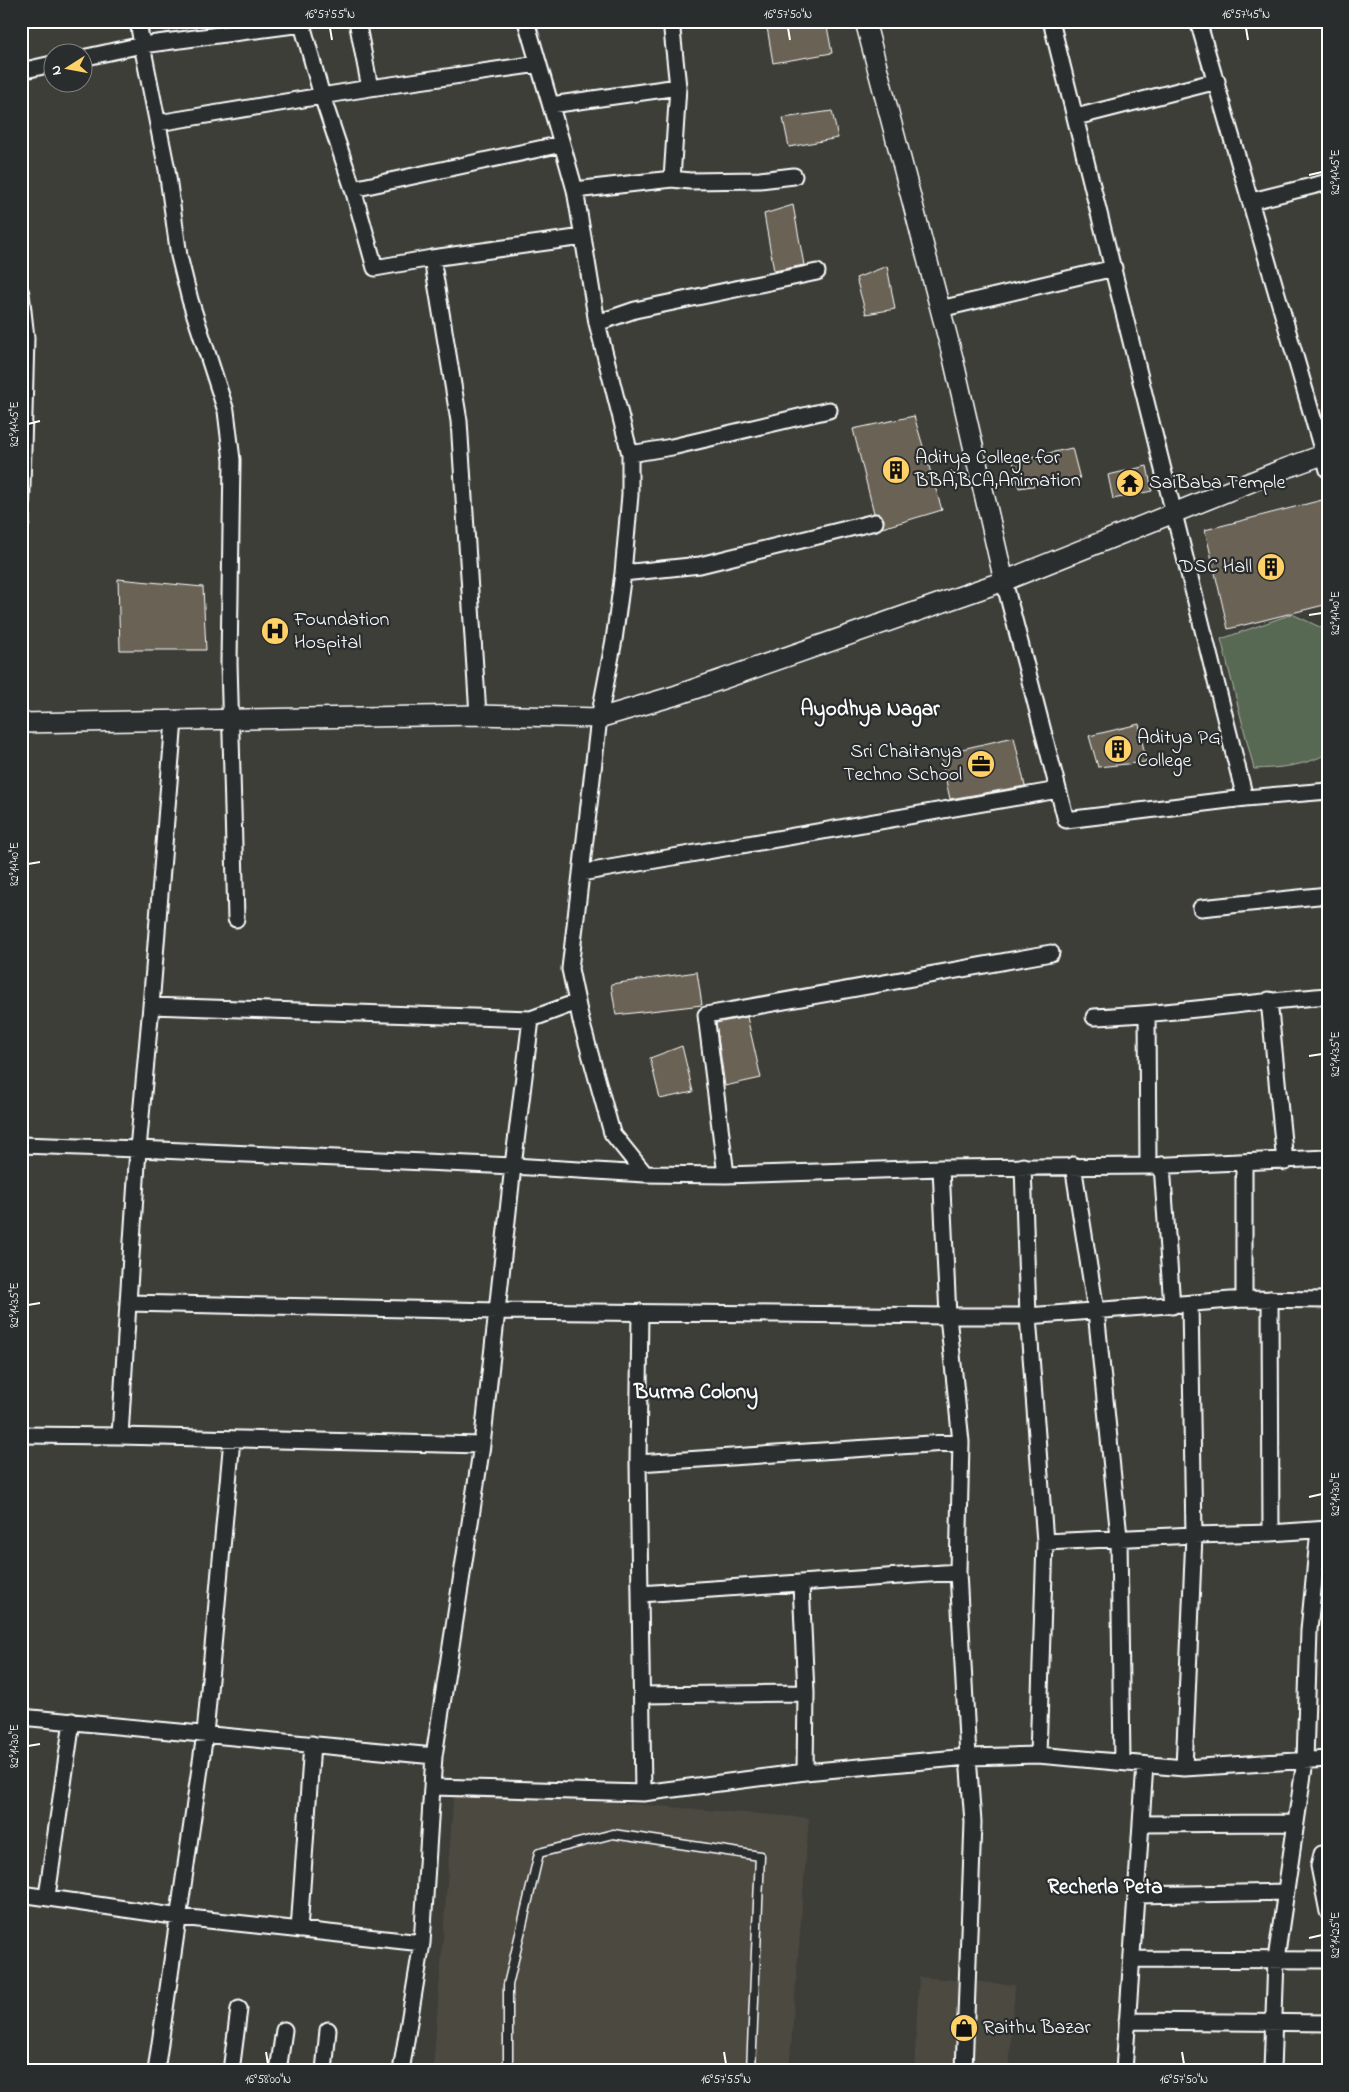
<svg xmlns="http://www.w3.org/2000/svg" width="1349" height="2092" font-family="'Indie Flower',sans-serif">
<rect width="100%" height="100%" fill="#3e3e39"/>
<filter id="ink" filterUnits="userSpaceOnUse"><feTurbulence type="fractalNoise" baseFrequency=".02" numOctaves="2"/><feDisplacementMap in="SourceGraphic" scale="10" xChannelSelector="R" yChannelSelector="G"/><feConvolveMatrix kernelMatrix="1 2 1 2 8 2 1 2 1" color-interpolation-filters="sRGB"/></filter>
<g filter="url(#ink)">
<path fill="#4c4941" d="M454 1790 809 1818 789 2071H433Z
M919 1977 1015 1985 1009 2071H914Z"/>
<path fill="#586953" stroke="#acb4a9" d="M1292 614 1324 629 1328 640V753C1306 766 1279 768 1254 769L1221 639Z"/>
<path fill="#6b6454" stroke="#fff" d="M766 21H826L832 53 773 63Z
M832 111 838 138 789 147 783 118Z
M793 205 804 265 774 271 764 214Z
M887 266 895 309 866 314 856 278Z
M914 416 942 510 882 528 884 520 882 516 874 513 853 429Z
M1072 448 1080 479 1019 488 1013 461Z
M1147 466 1152 491 1113 499 1108 475Z
M1326 499 1328 507V604L1228 629 1205 530Z
M118 579 203 587 206 650H120Z
M1139 724 1146 762 1098 767 1089 736Z
M1014 737 1025 786 950 799 940 754Z
M697 972 702 1005 616 1015 611 984Z
M747 1017 761 1078 725 1086 716 1023Z
M682 1046 693 1092 660 1099 650 1058Z"/>
<g fill="none" stroke-linecap="round" stroke-linejoin="round">
<defs>
<path id="service" d="M508 2071V1985L539 1853 613 1834 760 1856 751 2071"/>
<path id="minor" d="M357 21 370 88
M526 21 562 144
M671 21 678 87
M1051 21 1245 798
M1198 21 1328 470
M82 58 142 45 138 21
M21 71 52 64
M551 105 678 87 672 179
M1076 117 1217 81
M158 123 370 88 538 64
M353 189 375 268 432 258
M575 190 672 179 690 181 760 180 794 176
M1252 201 1328 182
M21 293 26 338 21 523
M940 309 1114 268
M597 323 635 310 817 272
M630 454 672 447 829 410
M623 573 700 565 875 522
M1004 581 1066 820 1245 798 1328 791
M581 873 1058 790
M1201 908 1328 895
M236 919 229 663 232 460 226 411 190 300 179 256 167 170 142 45 302 24 322 96 353 189 562 144 575 190 583 237
M1269 1000 1285 1162
M151 1006 174 720
M1147 1015 1148 1166
M1094 1017C1172 1014 1249 1002 1328 996
M531 1019 577 1002
M21 1145 138 1149 151 1006 531 1019 513 1166 645 1174 612 1133 581 1021 570 969 599 718 614 640 623 573 630 495V454L597 323 583 237 432 258 459 421 478 715
M1244 1163V1299
M1073 1165 1096 1311 1119 1537 1122 1762
M1162 1165 1172 1306
M1023 1166 1028 1316 1045 1542 1194 1535 1184 1768
M941 1168 1148 1166 1328 1158
M726 1175 706 1015 1051 953
M1270 1299 1271 1533
M128 1303 138 1149 513 1166 497 1311 948 1316 941 1168 726 1175 645 1174
M1190 1304 1194 1535 1271 1533 1328 1529
M21 1435 120 1436 482 1445 434 1756 422 1943 401 2071
M120 1436 128 1303 497 1311 482 1445
M638 1463 961 1442
M640 1594 958 1572 961 1442 948 1316H1028L1244 1299 1328 1300
M642 1695 806 1693 801 1584
M21 1717 434 1756
M1038 1755 1045 1542
M805 1772 968 1757 958 1572
M433 1787 643 1793 638 1463 640 1312
M643 1793 805 1772 806 1693
M1141 1824 1296 1823
M1328 1854H1322L1319 1866 1328 1912
M21 1894 180 1917 422 1943
M1136 1895 1286 1892
M47 1896 72 1721
M299 1930 312 1744
M1132 1959 1328 1960
M1127 2021 1328 2023
M156 2071 205 1734 232 1439
M231 2071 239 2009
M278 2071 284 2030
M324 2071 328 2030
M964 2071 973 1822 968 1757 1038 1755 1184 1768 1328 1759
M1124 2071 1145 1765
M1272 2071 1276 1959 1305 1761 1309 1630 1319 1530"/>
<path id="tertiary" d="M865 21 953 358 1004 581
M21 723 478 715 599 718 677 695 1004 581 1281 470 1328 453"/>
</defs>
<use href="#service" stroke="#fff" stroke-width="11"/>
<use href="#minor" stroke="#fff" stroke-width="19"/>
<use href="#tertiary" stroke="#fff" stroke-width="22"/>
<use href="#service" stroke="#2a2d2e" stroke-width="8"/>
<use href="#minor" stroke="#2a2d2e" stroke-width="15"/>
<use href="#tertiary" stroke="#2a2d2e" stroke-width="19"/>
</g>
</g>
<path fill="none" stroke="#fff" stroke-width="2" d="M330 28 332 40M788 28 790 40M1246 28 1248 40M1309 175 1322 172M28 424 40 421M1309 615 1322 613M28 864 40 862M1309 1056 1322 1054M28 1305 40 1303M1309 1497 1322 1494M28 1746 40 1744M1309 1938 1322 1935M266 2052 268 2064M724 2052 726 2064M1182 2052 1184 2064"/>
<defs>
<symbol id="building-disc" viewBox="-11 -11 22 22"><circle r="9.5" fill="#ffd166" stroke="#2a2d2e"/><path d="M-4-6H4V6H1V3H-1V6H-4ZM-2.5-4.3h1.7v1.8h-1.7ZM.8-4.3h1.7v1.8H.8ZM-2.5-1h1.7V.8h-1.7ZM.8-1h1.7V.8H.8Z" fill="#111"/></symbol>
<symbol id="temple-disc" viewBox="-11 -11 22 22"><circle r="9.5" fill="#ffd166" stroke="#2a2d2e"/><path d="M0-6L5-2H3V0L6.5 2.5H4V6H1.5V3h-3V6H-4V2.5H-6.5L-3 0V-2H-5Z" fill="#111"/></symbol>
<symbol id="hospital-disc" viewBox="-11 -11 22 22"><circle r="9.5" fill="#ffd166" stroke="#2a2d2e"/><path d="M-5-5h3v3.5h4V-5h3V5h-3V1.5h-4V5h-3Z" fill="#111"/></symbol>
<symbol id="office-disc" viewBox="-11 -11 22 22"><circle r="9.5" fill="#ffd166" stroke="#2a2d2e"/><path d="M-6-3h4V-5.5h4V-3h4V5H-6ZM-1-4.5V-3h2v-1.5ZM-6 0V1H6V0Z" fill="#111"/></symbol>
<symbol id="shop-disc" viewBox="-11 -11 22 22"><circle r="9.5" fill="#ffd166" stroke="#2a2d2e"/><path d="M-5-2.5h2.3a2.7 3.5 0 0 1 5.4 0H5L5.5 6h-11ZM-1.5-2.5h3a1.5 2.3 0 0 0-3 0Z" fill="#111"/></symbol>
</defs>
<g fill-rule="evenodd">
<use href="#building-disc" x="880" y="454" width="32" height="32"/>
<use href="#temple-disc" x="1114" y="467" width="32" height="32"/>
<use href="#building-disc" x="1255" y="551" width="32" height="32"/>
<use href="#hospital-disc" x="259" y="615" width="32" height="32"/>
<use href="#building-disc" x="1102" y="733" width="32" height="32"/>
<use href="#office-disc" x="965" y="748" width="32" height="32"/>
<use href="#shop-disc" x="948" y="2012" width="32" height="32"/>
</g>
<g text-anchor="middle" dominant-baseline="central" stroke-width="4.5" stroke-linejoin="round" paint-order="stroke">
<g font-size="20" fill="#fff" stroke="#2a2d2e" text-anchor="start">
<text x="915" y="458">Aditya College for<tspan x="915" dy="23">BBA,BCA,Animation</tspan></text>
<text x="1149" y="483">SaiBaba Temple</text>
<text x="1252" y="567" text-anchor="end">DSC Hall</text>
<text x="294" y="620">Foundation<tspan x="294" dy="23">Hospital</tspan></text>
<text x="1137" y="738">Aditya PG<tspan x="1137" dy="23">College</tspan></text>
<text x="962" y="752" text-anchor="end">Sri Chaitanya<tspan x="962" dy="23">Techno School</tspan></text>
<text x="983" y="2028">Raithu Bazar</text>
</g>
<g font-size="21" font-weight="bold" fill="#fff" stroke="#2a2d2e">
<text x="870" y="710">Ayodhya Nagar</text>
<text x="696" y="1393">Burma Colony</text>
<text x="1105" y="1888">Recherla Peta</text>
</g>
</g>
<rect width="1349" height="2092" fill="none" stroke="#2a2d2e" stroke-width="55"/>
<g transform="translate(68 68) rotate(259)"><circle r="24" fill="#2a2d2e" stroke="#7f8182"/>
<path d="M0-4L9 19L0 12L-9 19Z" fill="#ffd166"/>
<text y="-8" font-size="14" font-weight="bold" text-anchor="middle" fill="#ffffff">N</text>
</g>
<rect x="28" y="28" width="1294" height="2036" fill="none" stroke="#fff" stroke-width="2"/>
<g font-size="12" text-anchor="middle" fill="#fff">
<text x="330" y="18">16°57'55"N</text>
<text x="788" y="18">16°57'50"N</text>
<text x="1246" y="18">16°57'45"N</text>
<text transform="translate(1335 172) rotate(-90)" y="4">82°14'45"E</text>
<text transform="translate(14 424) rotate(-90)" y="4">82°14'45"E</text>
<text transform="translate(1335 613) rotate(-90)" y="4">82°14'40"E</text>
<text transform="translate(14 864) rotate(-90)" y="4">82°14'40"E</text>
<text transform="translate(1335 1054) rotate(-90)" y="4">82°14'35"E</text>
<text transform="translate(14 1305) rotate(-90)" y="4">82°14'35"E</text>
<text transform="translate(1335 1494) rotate(-90)" y="4">82°14'30"E</text>
<text transform="translate(14 1746) rotate(-90)" y="4">82°14'30"E</text>
<text transform="translate(1335 1935) rotate(-90)" y="4">82°14'25"E</text>
<text x="268" y="2083">16°58'00"N</text>
<text x="726" y="2083">16°57'55"N</text>
<text x="1184" y="2083">16°57'50"N</text>
</g>
</svg>
